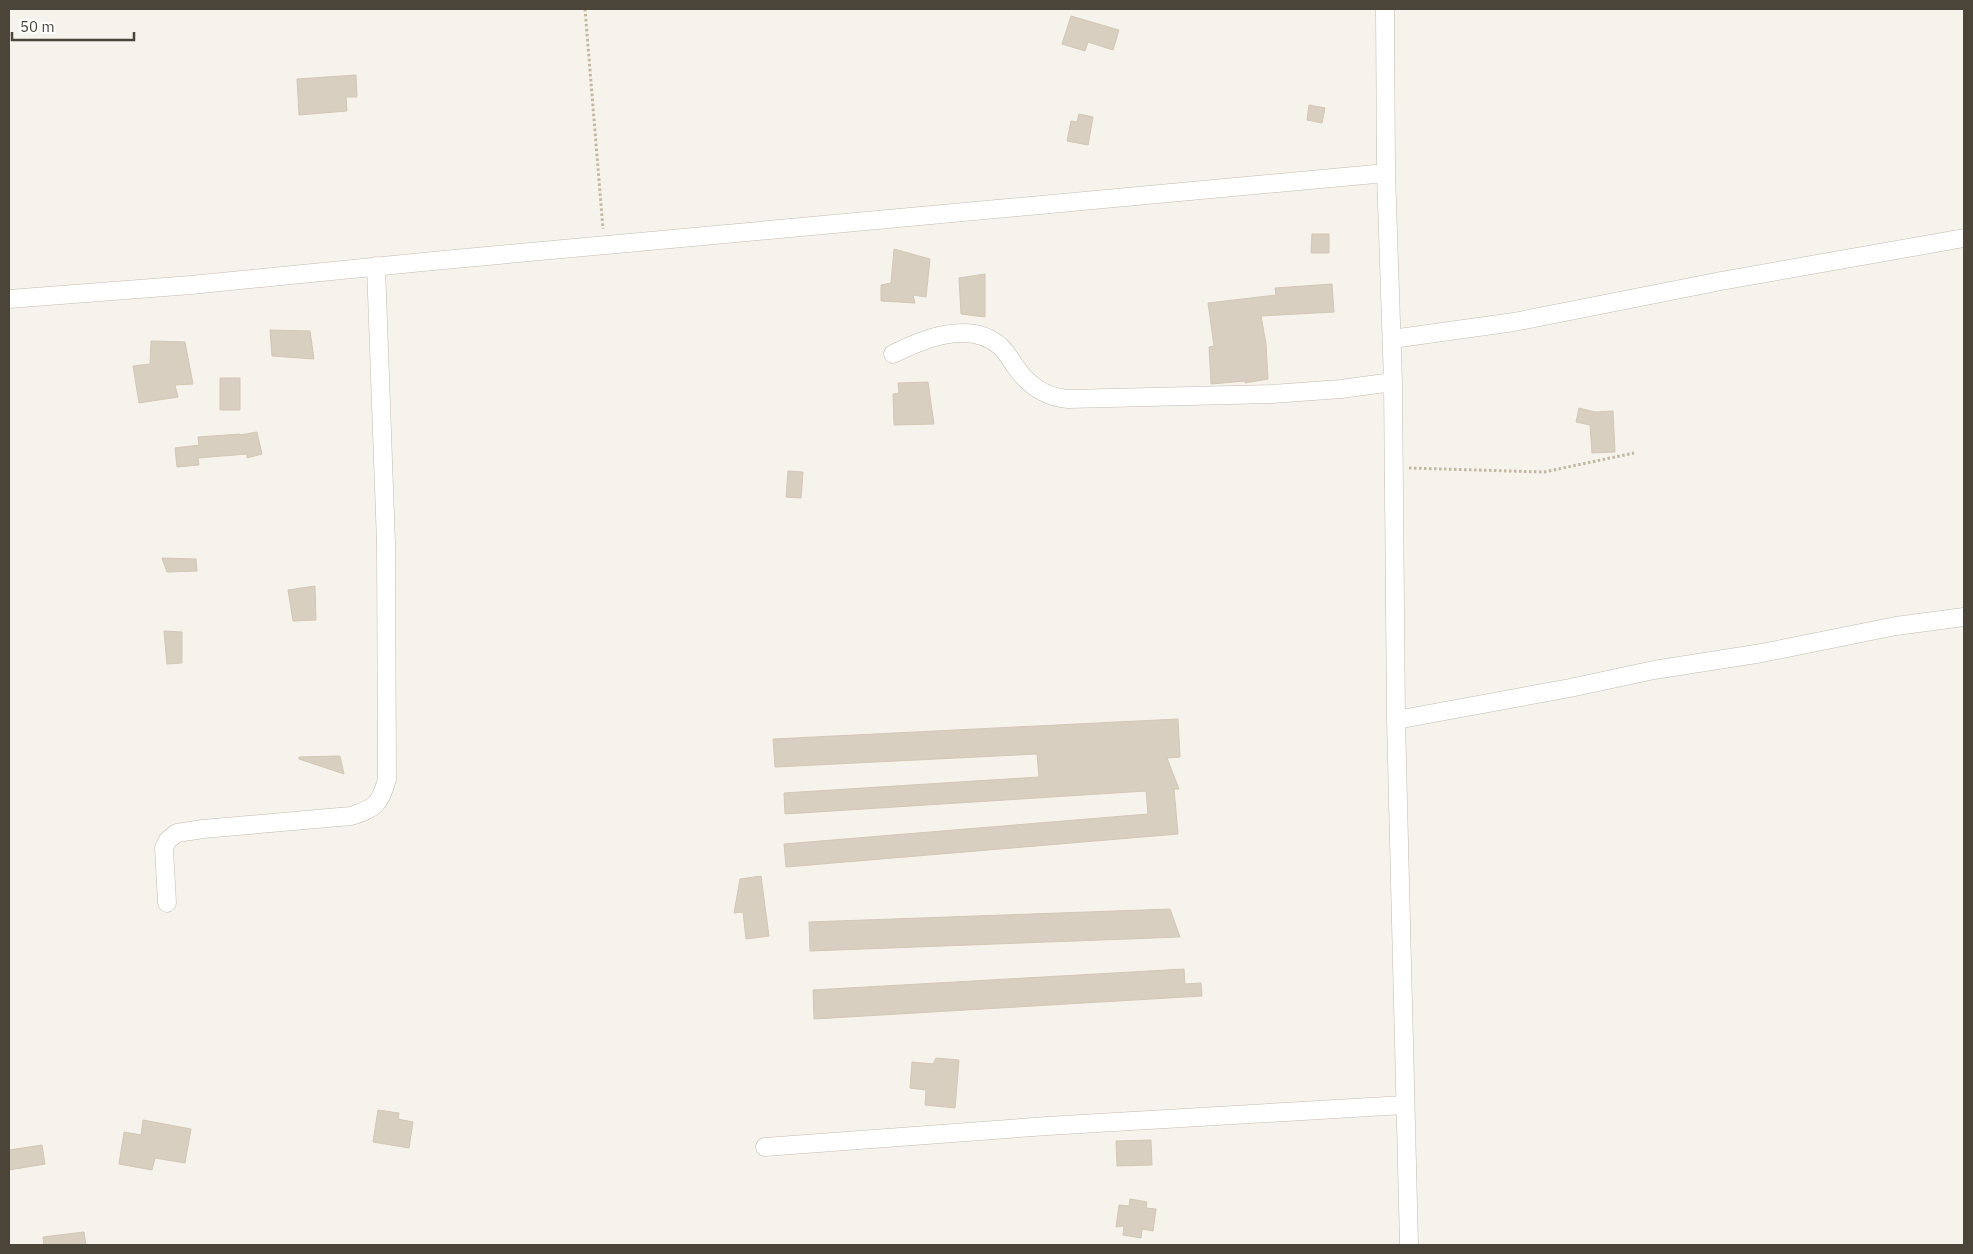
<svg xmlns="http://www.w3.org/2000/svg" width="1973" height="1254" font-family="'IBM Plex Sans',sans-serif">
<rect width="100%" height="100%" fill="#f6f3ec"/>
<path fill="#d8cfc1" stroke="#d3c7b4" d="M1071 16 1119 30 1113 50 1088 42 1085 51 1062 44Z
M356 75 357 97H346L347 111 299 115 297 79Z
M1309 105 1325 108 1322 123 1307 120Z
M1079 114 1093 117 1088 145 1067 141 1071 121 1077 122Z
M1312 234H1329V253H1311Z
M894 249 930 259 926 297 913 295 915 303 881 301V285L891 283Z
M985 274V317L961 314 959 278Z
M1332 284 1334 312 1261 316 1266 344 1268 379 1245 383V381L1211 384 1209 347 1214 346 1208 303 1276 295 1275 288Z
M270 330 310 331 314 359 272 356Z
M151 341 185 342 193 384 175 385 178 397 139 403 133 366 150 364Z
M220 378H240V410H220Z
M928 382 934 424 894 425 893 394 899 393 898 383Z
M1579 408 1595 412 1613 411 1615 452 1592 453 1590 425 1576 422Z
M257 432 262 454 247 458V454L198 458 199 465 177 467 175 448 199 445 198 437 240 434V435Z
M788 471 803 472 801 498 786 497Z
M162 558 196 559 197 571 167 572Z
M315 586 316 620 293 621 288 590Z
M164 631 182 632V663L167 664Z
M1178 719 1180 757 1167 758 1179 789H1174L1178 834 786 867 784 844 1148 814 1146 791 785 814 784 793 1039 777 1037 754 775 767 773 739Z
M340 756 344 774 299 759V757Z
M761 876 769 936 746 939 743 912 734 913 740 879Z
M1170 909 1180 937 810 951 809 922Z
M1184 969 1185 984 1201 983 1202 996 814 1019 813 990Z
M936 1058 959 1060 955 1108 925 1105 926 1090 910 1088 912 1062 933 1064Z
M378 1110 399 1113 398 1119 413 1122 409 1148 373 1142Z
M143 1120 191 1129 185 1163 155 1158 152 1170 119 1164 124 1132 141 1135Z
M1151 1140 1152 1165 1117 1166 1116 1141Z
M42 1145 45 1164 9 1170V1150Z
M1130 1199 1147 1202 1146 1208 1156 1209 1153 1231 1142 1229 1141 1238 1123 1235 1124 1226 1116 1227 1119 1205 1129 1206Z
M84 1232 86 1245H44L43 1237Z"/>
<g fill="none" stroke-linecap="round" stroke-linejoin="round">
<defs>
<path id="minor" d="M1385 9 1386 173 1393 382 1396 720 1409 1245
M9 299 191 285 433 261 1386 173
M1392 339 1514 322 1721 281 1964 238
M893 354C923 339 971 319 1001 347 1006 352 1011 360 1015 366 1028 385 1044 397 1068 399L1272 394 1341 389 1393 382
M1396 720 1570 688 1654 670 1762 653 1896 626 1964 617
M167 903 164 848 168 840 177 833 203 829 351 816C375 808 380 805 387 779L386 543 376 266
M765 1147 1047 1126 1404 1105"/>
</defs>
<use href="#minor" stroke="#c2bbae" stroke-width="19"/>
<path stroke="#c4b79f" stroke-width="3" stroke-dasharray="2.5 2.5" stroke-linecap="butt" d="M585 9 603 229
M1409 468 1544 472 1634 453"/>
<use href="#minor" stroke="#fff" stroke-width="18"/>
</g>
<rect width="1973" height="1254" fill="none" stroke="#4b4439" stroke-width="20"/>
<path d="M12 32v8h122v-8" fill="none" stroke="#4b4439" stroke-width="2.5"/>
<text x="20" y="32" font-size="15" fill="#4b4439" stroke="#ffffff" stroke-width="4" paint-order="stroke">50 m</text>
</svg>
